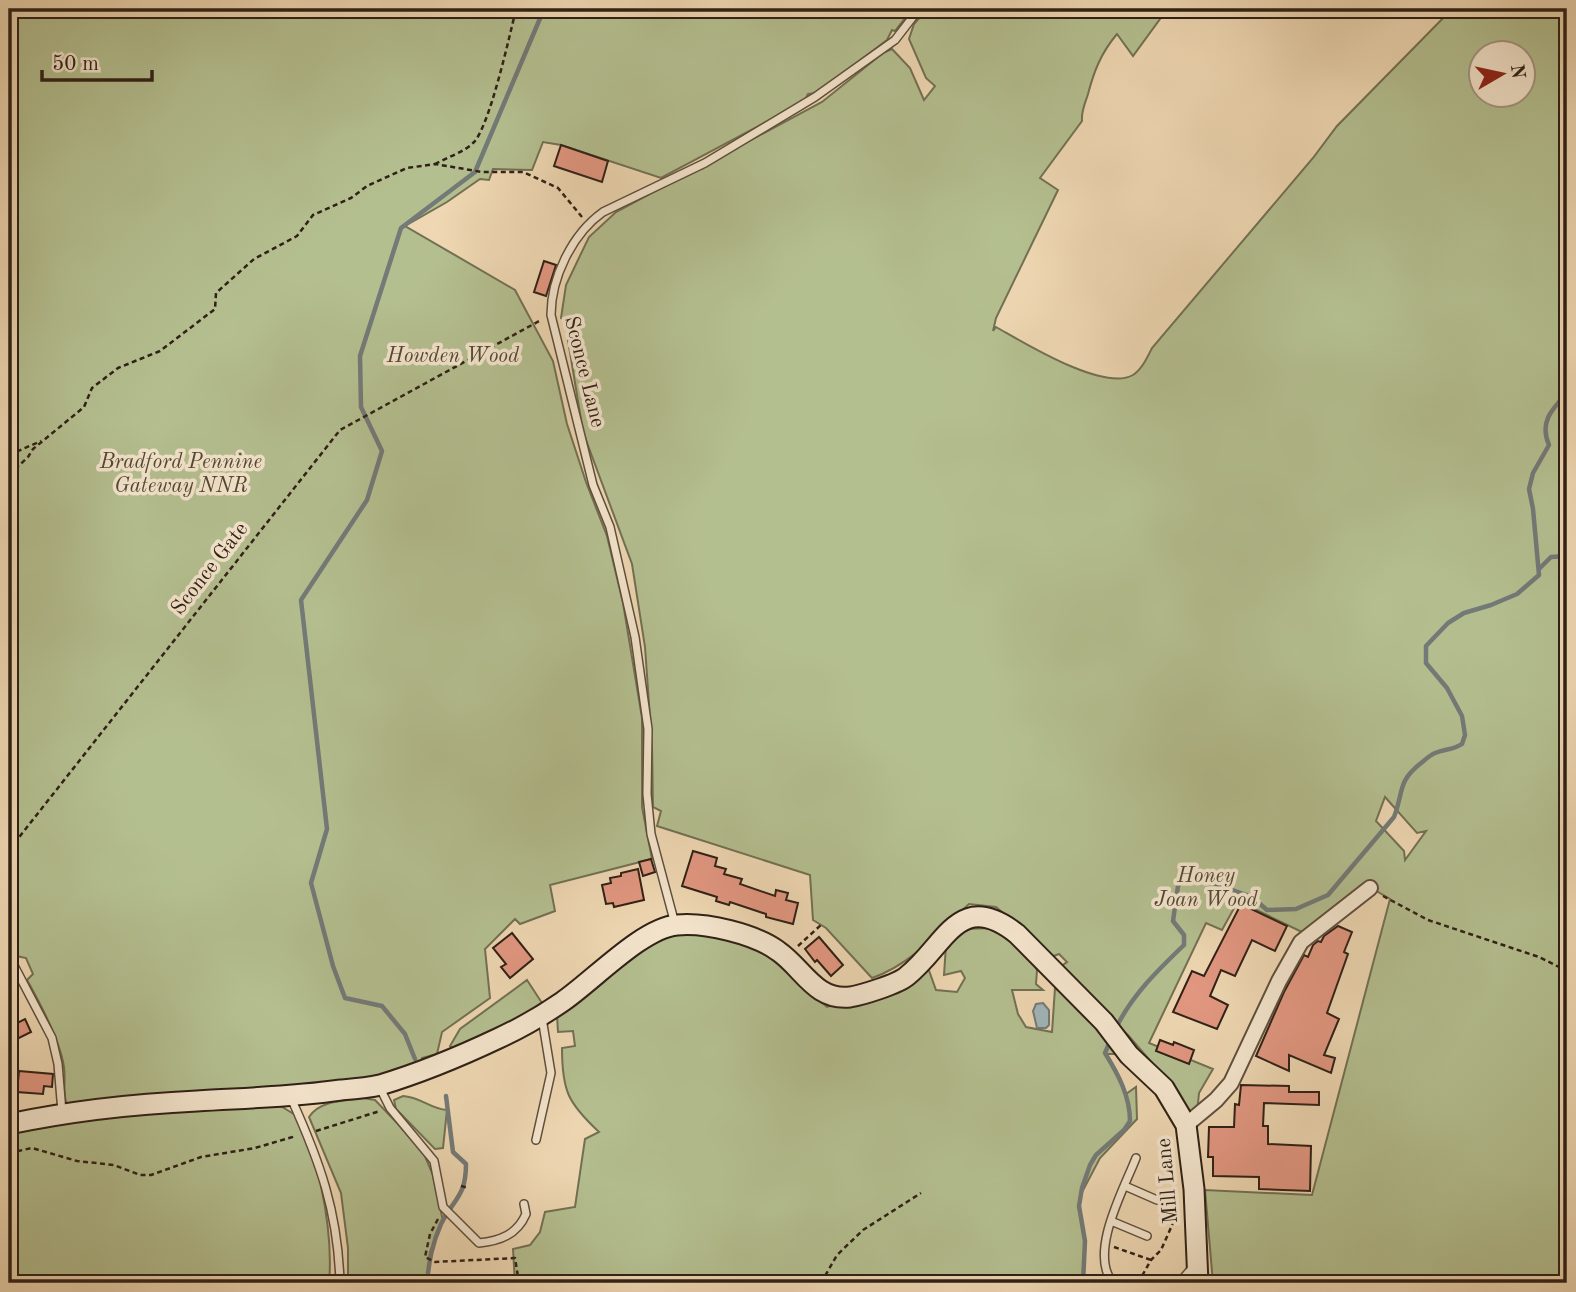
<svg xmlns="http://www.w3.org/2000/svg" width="1576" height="1292" font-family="'Old Standard TT',serif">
<rect width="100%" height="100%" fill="#eed7b2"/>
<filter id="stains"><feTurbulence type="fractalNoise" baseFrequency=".00286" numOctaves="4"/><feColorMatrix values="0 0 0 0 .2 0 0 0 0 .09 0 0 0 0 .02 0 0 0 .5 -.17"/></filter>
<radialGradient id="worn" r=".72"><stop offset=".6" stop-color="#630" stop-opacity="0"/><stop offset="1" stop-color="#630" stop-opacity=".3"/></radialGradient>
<path fill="#b4bf90" stroke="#727053" stroke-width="2" fill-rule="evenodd" d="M9 9H912L895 31 892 30 887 40 817 93 808 94 805 100 798 105 661 178 561 145 543 142 532 170 493 169 489 180 480 179 447 202 405 226 515 290 553 361 567 424 586 482 607 536 623 603 642 718V807L652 859 550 885 555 911 520 924 515 919 485 949 490 998 442 1032 437 1054 422 1058V1062L373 1078 313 1087 67 1105C62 1093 66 1080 64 1067 60 1041 40 1003 27 980L33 974 26 958 12 955 9 950Z
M927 9H1171L1163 15 1133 56 1117 34C1101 53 1094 71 1088 94 1085 104 1081 111 1082 121L1040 178 1058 190 996 318 993 331 996 327C1023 342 1103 392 1133 375 1142 369 1147 358 1152 348L1313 158 1337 126 1452 9H1567V1283H1213L1205 1190 1312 1195 1390 899 1371 888 1304 933 1238 901 1222 930 1206 923 1149 1043 1213 1069 1199 1093 1196 1124 1173 1087 1128 1035 1107 1018 1060 967 1067 962 1059 954 1051 957 1027 933 996 907 969 904C939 932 912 964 872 978L826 928 813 920 810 875 657 826 661 811 653 807 652 746 645 647 632 564 583 432 568 340 573 328 561 318 566 285 589 237 616 212 822 102 883 53 892 49 910 68 924 100 935 86 926 78 909 39 914 24ZM1482 52H1524V94H1482ZM1385 797 1417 833 1426 831 1405 860 1404 851 1376 821Z
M993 928 1025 949 1037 970 1036 984 1043 990H1012L1018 1014 1026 1027 1052 1032 1055 988 1105 1028 1124 1054H1105L1116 1070 1126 1094 1136 1087 1137 1119 1100 1158 1080 1196 1079 1206 1085 1241 1083 1283H515L513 1249 530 1245 540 1232 545 1212 575 1207 585 1139 599 1132C568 1103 562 1091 562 1048L575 1046 573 1031 558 1032 557 1016 665 934C703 930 749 938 779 962 796 976 811 993 827 1007L907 983 927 965 936 990 957 992 965 978 961 971 944 975 946 945 964 929Z
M527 980 544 1006 482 1037 452 1048 450 1046 460 1029Z
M403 1096C421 1097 430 1109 447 1110L443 1148 435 1149 396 1109 394 1100Z
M363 1098 375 1100 398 1124 424 1154 433 1175 443 1221 430 1252 427 1283H348V1248L341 1193 309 1117C320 1100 344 1101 363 1098Z
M279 1105 297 1116 327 1184 321 1186C328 1219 332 1249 329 1283H9V1127L43 1120Z"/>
<path fill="#a0b6b9" stroke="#737a78" stroke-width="2" d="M1043 1003 1049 1010V1025L1046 1028H1037L1033 1011 1036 1004Z"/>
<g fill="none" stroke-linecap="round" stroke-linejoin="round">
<path stroke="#737a78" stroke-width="4.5" d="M1539 569 1551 557 1567 556
M1116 1028C1132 995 1158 970 1184 945V935L1173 921 1178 886 1183 879 1210 882 1252 897 1267 910 1296 909 1328 895 1394 817C1404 791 1397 782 1421 763 1425 760 1430 755 1435 753 1445 749 1453 750 1462 744L1465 735 1462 716 1447 688 1426 663V646L1448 623 1464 613 1491 605 1517 594 1539 575 1533 509 1529 489 1533 473 1549 445C1539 422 1552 409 1567 393
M415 1059 405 1034 382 1006 345 998 333 966 311 883 327 829 301 600 367 500 382 451 361 407 360 356 401 228 475 172 544 9
M427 1283C429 1261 432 1244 441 1224 454 1198 466 1197 466 1164L453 1152 446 1096
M1083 1283 1085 1241 1079 1206 1082 1188 1090 1165 1096 1155 1124 1130 1130 1121C1130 1096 1118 1074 1105 1053L1111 1039"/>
</g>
<path fill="#e29781" stroke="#2f2016" stroke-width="2" d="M561 145 608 161 602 182 554 166Z
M544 261 556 265 546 296 534 292Z
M693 851 717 858 715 866 726 869 724 874 742 879 740 884 775 896 776 890 788 893 786 900 798 903 793 924 766 917V914L730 902 729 905 716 901 717 897 682 886Z
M651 859 655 872 643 876 639 862Z
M638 869 644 900 614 907 613 903 606 904 602 885 611 883 610 878 621 876V873Z
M1241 904 1287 926 1275 951 1252 940 1235 976 1221 970 1210 996 1228 1005 1217 1029 1173 1012 1192 971 1204 976Z
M1338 926 1352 932 1344 952 1348 954 1327 1013 1339 1019 1324 1055 1335 1058 1331 1073 1289 1055V1071L1256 1056 1284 992 1304 955 1308 957 1313 945 1318 941 1321 942 1324 936Z
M512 933 533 959 510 978 501 967 506 964 493 948Z
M819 937 843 965 831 976 817 960 815 962 805 949Z
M25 1019 31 1032 9 1043V1027Z
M1160 1040 1173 1045 1174 1042 1194 1050 1189 1064 1156 1051Z
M19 1071 53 1074 52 1087 44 1086 43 1094 17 1092Z
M1241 1085 1289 1086V1092H1319V1105L1264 1103 1263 1126H1268V1144L1311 1146 1310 1191 1259 1189V1177L1213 1176V1157H1208L1209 1127H1234L1235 1104 1239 1105Z"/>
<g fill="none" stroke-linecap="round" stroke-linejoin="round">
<defs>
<path id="lane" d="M675 924 651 834 647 794 648 729 635 637 610 527 593 485 551 315C551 278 572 234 603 212L705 163 815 97 895 40 919 9
M9 956 52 1038 58 1064 62 1112
M379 1086 390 1108 434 1161 443 1207 479 1243C499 1241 517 1235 526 1214L524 1204
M291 1098C320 1162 338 1212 340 1283
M536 1140 551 1073 542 1018
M1125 1186 1157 1200
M1111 1221 1147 1236
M1113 1283C1088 1253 1124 1189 1136 1158
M1179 1283 1193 1267"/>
<path id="street" d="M1186 1125 1216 1100 1231 1083 1279 981 1301 942 1370 888"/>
<path id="secondary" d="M9 1124C71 1111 133 1104 197 1101 245 1098 293 1097 341 1090 354 1089 368 1088 380 1085 420 1073 461 1056 499 1038 521 1028 543 1015 562 1002 593 981 642 928 677 925 705 922 755 934 778 951 803 968 815 1001 850 997 862 995 898 984 907 976 946 945 959 888 1017 934L1104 1022 1129 1055 1164 1088 1186 1125 1194 1189 1198 1283"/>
</defs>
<use href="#lane" stroke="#5f4e3d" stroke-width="10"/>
<use href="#street" stroke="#5f4e3d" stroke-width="18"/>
<use href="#secondary" stroke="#2f2016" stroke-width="23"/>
<path stroke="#2f2016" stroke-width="2.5" stroke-dasharray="5 3.5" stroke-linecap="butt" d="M435 164C446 158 464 152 473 143 489 129 510 34 516 9
M9 455 41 441
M9 475 28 457 33 449 84 407 92 388 118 368 160 351 215 309 216 293 254 259 297 236 313 215 351 198 367 186 407 168 435 164 482 172H523L558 188 582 217
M9 850 340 430 541 320
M1383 896 1428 920 1539 957 1567 971
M798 946 822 924
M316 1131 380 1111
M9 1153 32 1148 77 1161 114 1165 140 1175H151L201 1157 255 1148 296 1136
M461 1186 469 1188
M438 1219 430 1234 425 1257 435 1262 515 1258 519 1283
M1114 1247 1151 1260
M821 1283 837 1255 863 1230 921 1193
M1138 1283 1151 1260 1161 1250 1173 1223V1165"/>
<use href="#lane" stroke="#f4e5cd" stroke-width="7"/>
<use href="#street" stroke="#f4e5cd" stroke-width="14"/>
<use href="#secondary" stroke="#f4e5cd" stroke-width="19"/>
</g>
<g text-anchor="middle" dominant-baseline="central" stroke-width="7" stroke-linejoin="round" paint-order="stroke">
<g font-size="21" font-style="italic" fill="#504834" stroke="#f4e5cd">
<text x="453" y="356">Howden Wood</text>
<text x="181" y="462">Bradford Pennine<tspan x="181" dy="24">Gateway NNR</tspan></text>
<text x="1206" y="876">Honey<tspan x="1206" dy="24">Joan Wood</tspan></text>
</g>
<g font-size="21" fill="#2f2016" stroke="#f4e5cd">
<text transform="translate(584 372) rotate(76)">Sconce Lane</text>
<text transform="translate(210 569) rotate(-52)">Sconce Gate</text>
<text transform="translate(1168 1181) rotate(-95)">Mill Lane</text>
</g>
</g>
<rect width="1576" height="1292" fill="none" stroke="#eed7b2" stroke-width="35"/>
<rect x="10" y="10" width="1555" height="1271" fill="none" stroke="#2f2016" stroke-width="3.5"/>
<rect x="18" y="18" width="1541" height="1257" fill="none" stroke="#2f2016" stroke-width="2"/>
<g transform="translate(1502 74) rotate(81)"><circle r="33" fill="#f4e5cd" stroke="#a59684" stroke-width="2"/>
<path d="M0-5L12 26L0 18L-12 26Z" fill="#8f2418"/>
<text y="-10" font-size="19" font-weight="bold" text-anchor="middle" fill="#2f2016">N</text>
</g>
<path d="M42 70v10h110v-10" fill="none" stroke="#2f2016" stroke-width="3.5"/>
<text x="52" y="70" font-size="21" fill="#2f2016" stroke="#f4e5cd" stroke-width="5" paint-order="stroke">50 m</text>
<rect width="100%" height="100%" filter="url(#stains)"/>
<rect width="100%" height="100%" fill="url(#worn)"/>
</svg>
